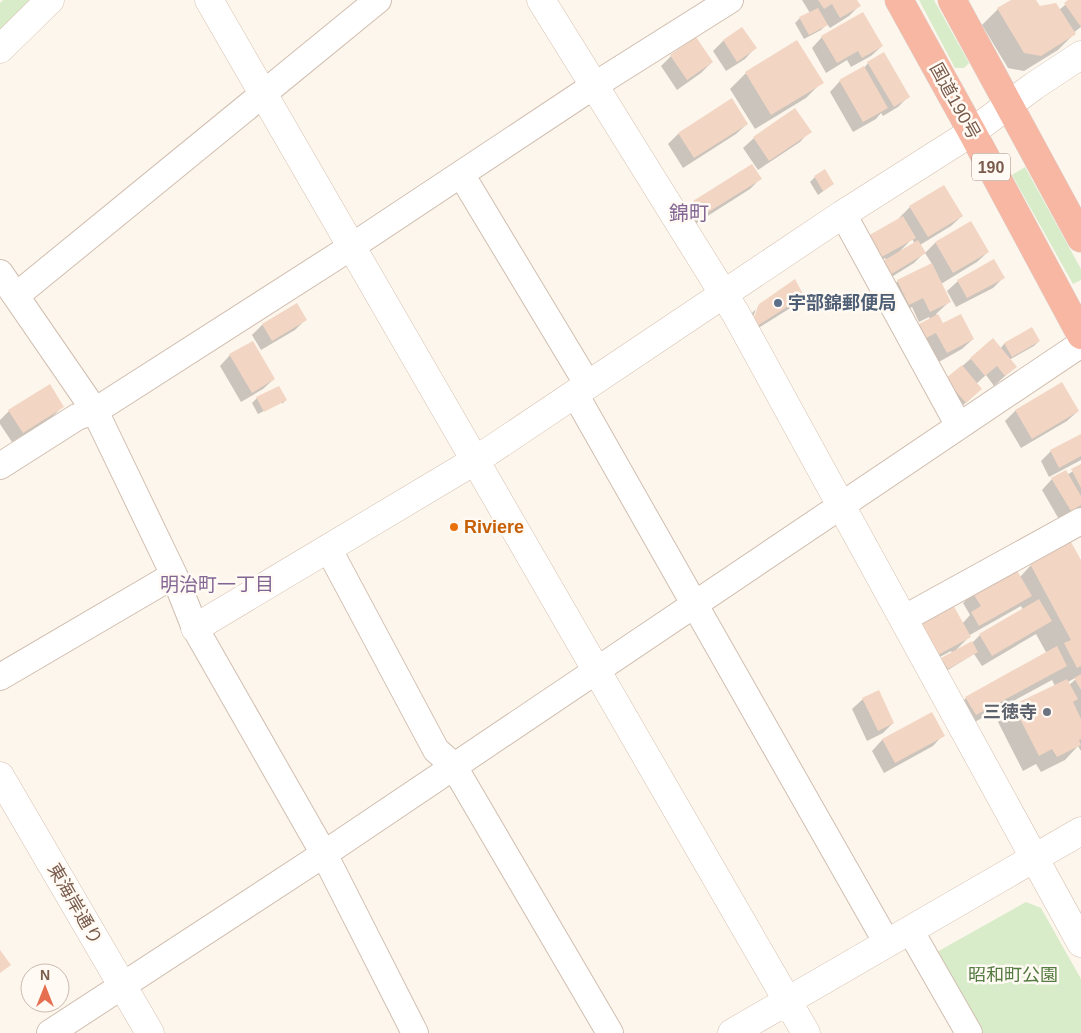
<svg xmlns="http://www.w3.org/2000/svg" width="1081" height="1033" font-family="Arial,'Noto Sans JP',sans-serif">
<rect width="100%" height="100%" fill="#fdf6ec"/>
<path fill="#d8ecc9" d="M3 0H31L0 30V3Z
M919 0H934L969 63 964 68H955Z
M1025 167 1081 269V280L1073 284 1012 175Z
M1026 902 1041 908 1081 979V1033H980L935 953Z"/>
<path fill="#0003" fill-rule="evenodd" d="M802 0H856L859 6 849 16 830 28 827 24 821 30 804 39 795 23 800 18 810 13Z
M1013 0H1034L1039 8 1059 10 1071 0H1081V27L1073 33 1074 34 1058 50 1024 71 1008 68 982 25 998 9Z
M742 28 755 48 745 59 726 71 713 51 723 41Z
M822 37 882 46 871 56 851 67 847 60 826 73 812 48Z
M796 41 822 82 806 98 755 129 730 89 746 73Z
M671 56 712 62 701 73 677 90 661 66Z
M868 63 909 96 898 107 883 116 881 113 876 119 853 132 830 92 840 81 864 68Z
M731 100 747 124 736 134 683 168 668 144 678 134Z
M795 109 810 131 800 142 758 170 743 148 754 138Z
M815 177 833 184 818 195 810 182Z
M760 179 750 189 692 226 684 213 694 202Z
M944 187 962 216 951 226 920 245 924 253 914 263 877 286 886 260 885 258 868 268 900 219 899 218 910 207ZM912 239 915 244 900 251Z
M970 222 988 252 977 262 941 284 949 302 936 314 942 325 973 339 962 349 937 363 909 335 919 325 930 319 929 317 919 322 912 307 899 314 888 291 898 281 932 264 925 253 935 243Z
M1003 278 993 288 956 307 947 291 958 281Z
M802 296 792 307 744 337 749 316 756 309 750 325 752 326 759 308H757L760 305Z
M296 305 305 320 295 330 261 350 252 335 262 325Z
M1032 329 1039 341 1034 346 1009 360 1015 367 994 386 986 375 976 384 970 399 955 412 935 390 992 340 1000 349 1004 344Z
M230 355 274 379 263 389 241 402 220 366Z
M1061 384 1078 411 1067 421 1021 448 1005 421 1015 411Z
M279 387 286 400 282 404V402L258 414 259 416 252 403 257 398Z
M63 406 52 417 12 442 0 424V420L9 411Z
M1081 435V460L1049 477 1041 461 1051 451Z
M1081 466V507L1060 521 1042 490 1052 479 1067 475Z
M1071 544 1081 563V751L1078 746 1065 760 1041 772 1036 764 1023 771 998 722 1014 706 1055 686 1052 680 960 730 950 714 966 698 1047 654 1036 634 982 666 974 654 943 673 937 664 952 653 951 651 927 664 970 615 963 603 973 593 1020 577 1031 565ZM1021 606 1023 610 980 635 972 643 956 650 969 637 968 636ZM1075 678 1076 679 1069 685 1068 682Z
M863 699 893 723 883 733 867 741 852 709Z
M931 714 943 735 933 746 884 773 872 751 882 740Z"/>
<path fill="#f3d5c3" d="M818 0H857L861 6 840 18 832 4 824 9Z
M1011 0H1036L1040 6 1056 3 1076 34 1041 56 1024 53 997 8Z
M1068 0H1081V27L1064 3Z
M818 8 828 25 809 35 799 17Z
M863 12 883 46 862 58 858 51 837 63 821 36Z
M742 27 757 48 737 62 723 40Z
M696 37 713 62 687 80 670 55Z
M797 40 824 83 771 115 745 72Z
M884 52 910 97 894 107 867 62Z
M864 66 888 108 863 122 839 80Z
M732 98 748 124 694 158 678 133Z
M795 108 812 132 769 161 753 137Z
M752 164 762 179 702 216 693 201Z
M825 169 834 184 823 191 814 176Z
M944 185 963 216 928 237 909 206Z
M903 216 916 238 878 259 866 237Z
M971 221 989 252 953 273 935 242Z
M918 240 926 253 888 276 880 263Z
M994 259 1005 278 967 298 957 280Z
M932 263 951 302 930 312 923 298 909 305 897 280Z
M795 279 804 296 754 328 753 320 759 304Z
M297 303 307 320 272 341 262 324Z
M938 314 943 323 961 314 974 339 947 353 936 333 926 338 919 324Z
M1032 327 1040 341 1012 357 1004 343Z
M993 338 1017 367 1005 376 997 366 985 376 970 358Z
M253 341 275 379 252 393 229 354Z
M962 365 982 389 966 403 945 379Z
M1062 382 1079 411 1032 439 1015 410Z
M50 384 64 407 23 433 8 410Z
M279 386 287 400 264 412 256 397Z
M1081 434V456L1059 468 1050 450Z
M1081 464V488L1071 469Z
M1066 470 1081 496V505L1071 511 1051 478Z
M1071 542 1081 560V666L1077 668 1064 643 1071 640 1030 564Z
M1015 567 1032 596 979 626 971 612 981 606 972 592Z
M1039 599 1052 621 992 656 979 634Z
M952 603 971 637 938 655 920 621Z
M972 641 978 652 948 669 941 658Z
M1057 646 1067 666 976 715 965 697Z
M1081 674V690L1074 678Z
M1067 679 1078 699 1073 702 1081 719V739L1079 740 1081 745 1057 757 1052 749 1039 756 1013 705Z
M879 690 894 723 878 731 862 698Z
M932 712 945 736 895 763 882 739Z
M0 950 11 965 0 973Z"/>
<g fill="none" stroke-linecap="round" stroke-linejoin="round">
<defs>
<path id="street" d="M461 174 588 385
M843 214 959 426
M0 273 95 411 174 575 195 628 324 854 415 1033
M17 295 378 0
M575 394 887 943
M0 466 77 417 95 411 351 247 595 85 730 0
M328 548 436 750 453 765 610 1033
M903 619 1081 521
M0 677 174 575
M910 930 969 1033
M50 1033 324 854 1081 344"/>
<path id="secondary" d="M209 0 806 1033
M541 0 736 314 1081 943
M0 49 50 0
M195 628 476 460 843 214 972 132 1034 86 1081 55
M0 776 150 1033
M732 1033 1081 831"/>
<path id="highway" d="M899 0 972 132 1081 335
M952 0 1081 238"/>
</defs>
<use href="#street" stroke="#d1beb0" stroke-width="28"/>
<use href="#secondary" stroke="#d6c0b0" stroke-width="29"/>
<use href="#highway" stroke="#dad1cd" stroke-width="29"/>
<use href="#street" stroke="#fff" stroke-width="26"/>
<use href="#secondary" stroke="#fff" stroke-width="28"/>
<use href="#highway" stroke="#f7b7a3" stroke-width="28"/>
</g>
<circle fill="#5c6f8a" stroke="#fffaf3" stroke-width="2" cx="778" cy="303" r="5"/>
<circle fill="#e8710a" stroke="#fffaf3" stroke-width="2" cx="454" cy="527" r="5"/>
<circle fill="#6b7280" stroke="#fffaf3" stroke-width="2" cx="1047" cy="712" r="5"/>
<g text-anchor="middle" dominant-baseline="central" stroke-width="5" stroke-linejoin="round" paint-order="stroke">
<rect fill="#fffaf3" stroke="#a28b7f" stroke-width="1" x="972" y="153.5" width="38" height="27" rx="4"/>
<g font-size="16" font-weight="bold" fill="#7a5c4d">
<text x="991" y="167">190</text>
</g>
<g font-size="18" fill="#7a5c4d" stroke="#fffaf3">
<text transform="translate(955 101) rotate(61)">国道190号</text>
<text transform="translate(75 904) rotate(60)">東海岸通り</text>
</g>
<g font-size="18" font-weight="bold" fill="#4e5e75" stroke="#fffaf3" text-anchor="start">
<text x="788" y="303">宇部錦郵便局</text>
</g>
<g font-size="18" font-weight="bold" fill="#c56008" stroke="#fffaf3" text-anchor="start">
<text x="464" y="527">Riviere</text>
</g>
<g font-size="18" font-weight="bold" fill="#5b616d" stroke="#fffaf3" text-anchor="end">
<text x="1037" y="712">三徳寺</text>
</g>
<g font-size="18" fill="#537a41" stroke="#fffaf3">
<text x="1013" y="975">昭和町公園</text>
</g>
<g font-size="19" fill="#846695" stroke="#fffaf3">
<text x="217" y="584">明治町一丁目</text>
</g>
<g font-size="20" fill="#846695" stroke="#fffaf3">
<text x="689" y="213">錦町</text>
</g>
</g>
<g transform="translate(45 988)"><circle r="24" fill="#fffaf3" stroke="#cabbb1"/>
<path d="M0-4L9 19L0 12L-9 19Z" fill="#e76f51"/>
<text y="-8" font-size="14" font-weight="bold" text-anchor="middle" fill="#7a5c4d">N</text>
</g>
</svg>
